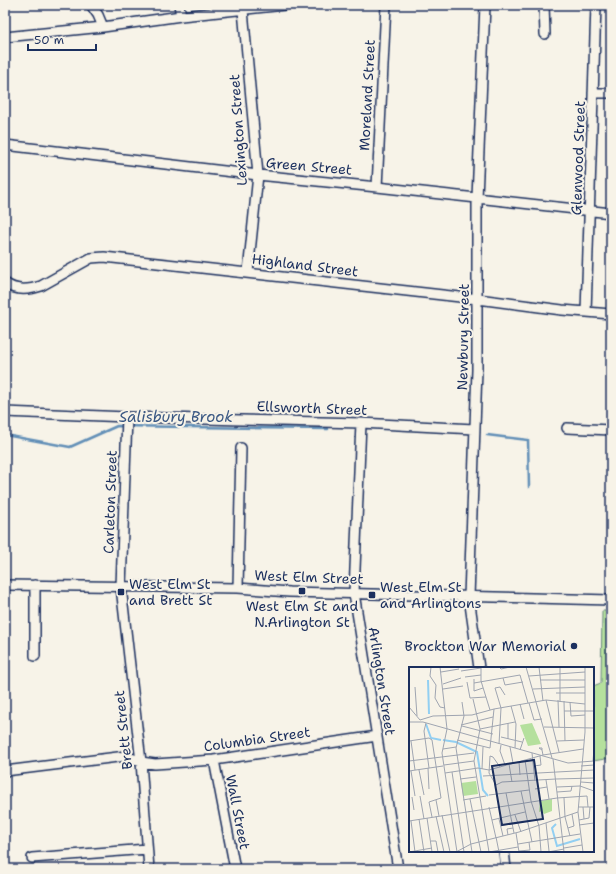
<svg xmlns="http://www.w3.org/2000/svg" width="616" height="874" font-family="'Shantell Sans',sans-serif">
<rect width="100%" height="100%" fill="#f7f3e8"/>
<filter id="ink" filterUnits="userSpaceOnUse"><feTurbulence type="fractalNoise" baseFrequency=".025" numOctaves="2"/><feDisplacementMap in="SourceGraphic" scale="8" xChannelSelector="R" yChannelSelector="G"/><feConvolveMatrix kernelMatrix="1 2 1 2 8 2 1 2 1" color-interpolation-filters="sRGB"/></filter>
<g filter="url(#ink)">
<path fill="#b5e09d" stroke="#68887e" d="M602 611H611V758L593 761V686L601 683Z"/>
<g fill="none" stroke-linecap="round" stroke-linejoin="round">
<path stroke="#628fb7" stroke-width="2.5" d="M5 435 70 447 117 426 328 429
M487 435 528 440 529 487"/>
<defs>
<path id="minor" d="M91 5 98 15 103 27
M179 5 181 16
M544 5 545 34
M243 10 258 175 248 272
M5 37 103 27 181 16 285 5
M593 93H611
M5 145 258 175 377 187 611 213
M377 187 386 5
M5 283C16 292 29 290 41 286L91 258 104 257 478 299 562 310 611 314
M586 312 596 5
M5 412 127 417 361 423 474 429
M127 417 121 587 141 762 149 869
M361 423 354 593 398 869
M567 428 611 430
M5 585 238 588 289 592 611 600
M35 585V656
M238 588 241 448
M479 668 469 597 477 370V198L485 5
M214 760 235 869
M5 771 126 756 141 762 155 764 214 760 377 736
M504 851 506 869
M32 858 147 849"/>
</defs>
<use href="#minor" stroke="#1b2f5e" stroke-width="12"/>
<use href="#minor" stroke="#f7f3e8" stroke-width="9"/>
</g>
</g>
<g fill="#1b2f5e" stroke="#f7f3e8" stroke-width="1.5">
<rect x="298" y="587" width="8" height="8" rx="2"/>
<rect x="117" y="588" width="8" height="8" rx="2"/>
<rect x="368" y="591" width="8" height="8" rx="2"/>
<circle cx="574" cy="646" r="4"/>
</g>
<g text-anchor="middle" dominant-baseline="central" stroke-width="4" stroke-linejoin="round" paint-order="stroke">
<g font-size="14" fill="#1b2f5e" stroke="#f7f3e8">
<text transform="translate(367 95) rotate(-87)">Moreland Street</text>
<text transform="translate(238 130) rotate(-94)">Lexington Street</text>
<text transform="translate(578 158) rotate(-88)">Glenwood Street</text>
<text transform="translate(309 166) rotate(5)">Green Street</text>
<text transform="translate(305 265) rotate(7)">Highland Street</text>
<text transform="translate(463 337) rotate(-89)">Newbury Street</text>
<text transform="translate(312 408) rotate(2)">Ellsworth Street</text>
<text transform="translate(110 502) rotate(-88)">Carleton Street</text>
<text transform="translate(309 577) rotate(2)">West Elm Street</text>
<text transform="translate(382 681) rotate(81)">Arlington Street</text>
<text transform="translate(123 730) rotate(-96)">Brett Street</text>
<text transform="translate(257 739) rotate(-8)">Columbia Street</text>
<text transform="translate(238 812) rotate(79)">Wall Street</text>
</g>
<g font-size="14" fill="#1b2f5e" stroke="#f7f3e8" text-anchor="start">
<text x="129" y="584">West Elm St<tspan x="129" dy="16">and Brett St</tspan></text>
<text x="380" y="587">West Elm St<tspan x="380" dy="16">and Arlingtons</tspan></text>
<text x="302" y="606" text-anchor="middle">West Elm St and<tspan x="302" dy="16">N.Arlington St</tspan></text>
<text x="566" y="646" text-anchor="end">Brockton War Memorial</text>
</g>
<g font-size="15" font-style="italic" fill="#395783" stroke="#f7f3e8">
<text x="176" y="417">Salisbury Brook</text>
</g>
</g>
<g transform="translate(409 667)">
<rect width="185" height="185" fill="#f7f3e8"/>
<path d="M123 56 132 77 119 79 111 58ZM67 114 69 127 54 129 52 116ZM143 132V144L135 147 133 144 130 145 131 134Z" fill="#b5e09d"/>
<path fill="none" stroke="#92cff2" stroke-width="2" d="M19 13 20 47M17 57 22 71 32 73M34 73 47 75 68 85 74 123 79 129M147 157 143 161 148 179 171 172"/>
<path fill="none" stroke="#9fa5b1" stroke-width="1" d="M22 0 21 9 27 18 26 31 31 40 36 41M31 0 38 62M72 0V14L81 43M90 0 92 2 101 0M117 0 143 91M130 0 134 34M52 4 72 1M32 5 50 2M120 9 176 5M56 10 72 8M94 11 96 18 114 15M65 12V24L74 21M131 13H176M58 15 61 31 77 30M65 16 111 8 119 36M34 17 52 11M6 20 8 49M34 22 54 19M124 22 176 20M147 26H176M64 32 71 62 65 94 80 185M137 33 150 85M149 33 150 60M151 34V0M155 34 156 74M53 35 55 49 47 81 63 185M161 35 162 49 176 48M120 36 125 53 133 52M111 37 115 52M102 39 107 57 106 81M0 40 11 53M155 44H185M11 53 24 49 63 48 85 42 137 33 176 37M0 55H14L159 96 185 94M17 56 15 64 20 101M99 56V72M52 58 84 50M53 59 84 67M135 60 185 61M38 62 33 86 48 185M71 62 106 55M92 70 113 75M48 73 81 81 85 42M0 74 20 71 23 73 32 131 20 135 23 150M2 74 6 103M148 74 175 73M90 77 92 41 86 21 91 20 96 28M92 78 91 84 96 98M101 80 104 96M34 82 47 80M111 83 115 71M133 83 130 81H133V83L134 88M123 86 126 114M144 92 155 185M116 93 122 134 130 159 132 185M0 94 65 86M184 94 185 82M110 95 111 108M100 97 103 115M35 98 65 94M125 99 132 98 131 89M172 99 185 98M91 100 84 90 81 89 80 106 87 118 93 115 147 112M19 101 20 122M73 102 74 80M10 103 15 128M0 104 34 99M2 104 6 129M43 105 55 185M36 106 69 101 80 103 134 88 174 82M74 109 185 103M51 112 67 110M147 112 185 111M137 113 140 132M172 115 185 116M148 120 171 119 185 124M126 122 138 120M112 124 123 175M148 125 162 124 163 119M97 126 105 166M80 128 120 123M11 129 15 152M3 130 5 143M155 131 156 150 161 169M61 132 72 185M27 133 30 149M54 133 77 129M80 140 87 171M169 140H185M174 140 175 152M33 148 41 185M106 148 112 165M27 149 35 185M18 151 23 185M10 152 15 185M90 152 94 169M83 153 116 145M170 153 180 151 181 140M0 154 148 131 178 129 179 140M2 154 6 185M137 156 140 184M170 158 185 156M159 161 165 159 163 147M107 166 110 185M99 168 98 162 104 161M87 170 90 185M22 174H27L29 185M109 177 171 167M155 181 173 178M110 184 121 183 120 175M0 185 23 181M47 185 62 177 110 165 169 145M80 185 109 180M139 185 155 182M174 185 169 145 176 65V0"/>
<path fill="#1b2f5e" fill-opacity="0.15" stroke="#1b2f5e" stroke-width="2" d="M125 93 134 152 93 158 83 99Z"/>
<rect width="185" height="185" fill="none" stroke="#1b2f5e" stroke-width="2"/>
</g>
<rect width="616" height="874" fill="none" stroke="#f7f3e8" stroke-width="20"/>
<rect x="10" y="10" width="596" height="854" fill="none" stroke="#1b2f5e" stroke-width="1.5" filter="url(#ink)"/>
<path d="M28 44v6h68v-6" fill="none" stroke="#1b2f5e" stroke-width="2"/>
<text x="34" y="44" font-size="12" fill="#1b2f5e" stroke="#f7f3e8" stroke-width="3" paint-order="stroke">50 m</text>
</svg>
